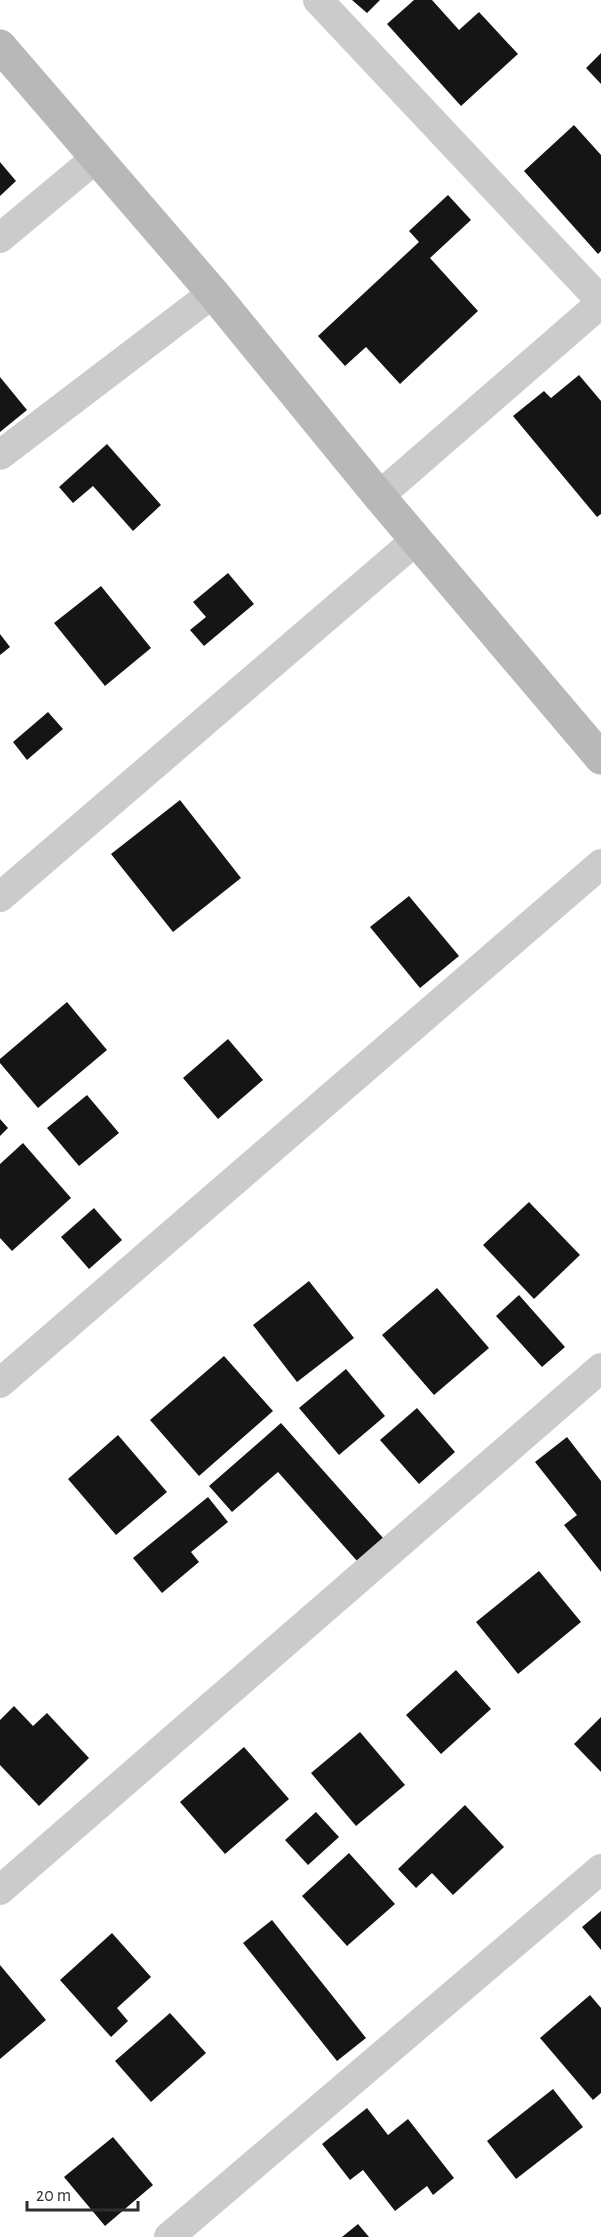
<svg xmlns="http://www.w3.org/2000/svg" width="601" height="2237" font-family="'Alegreya Sans',sans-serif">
<rect width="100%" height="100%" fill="#fff"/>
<path fill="#151515" d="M352 0H380L367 13Z
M414 0H432L459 30 479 12 518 54 461 106 387 24Z
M601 53V84L586 68Z
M574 125 601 155V251L598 254 524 171Z
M0 162 16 181 0 196Z
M448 195 471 220 430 258 478 311 400 384 366 347 345 366 318 336 419 242 409 231Z
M579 375 601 401V514L597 517 513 416 544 391 551 398Z
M0 377 27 410 0 432Z
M107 444 161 505 133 531 93 486 73 503 59 487Z
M228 573 254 604 204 646 190 630 206 617 193 602Z
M101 586 151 648 105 686 54 623Z
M0 634 10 647 0 655Z
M48 712 63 729 27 760 13 742Z
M180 800 241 878 173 932 111 854Z
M409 896 459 956 420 988 370 927Z
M67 1002 107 1050 38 1108 0 1063V1059Z
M228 1039 263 1080 218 1119 183 1078Z
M87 1095 119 1133 79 1166 47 1128Z
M0 1119 8 1128 0 1136Z
M23 1143 71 1198 12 1251 0 1238V1164Z
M529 1202 580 1255 534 1299 483 1245Z
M94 1208 122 1240 89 1269 61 1237Z
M309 1281 354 1338 297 1382 253 1325Z
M437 1288 489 1348 434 1395 382 1335Z
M519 1295 565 1347 542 1367 496 1316Z
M224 1356 273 1411 199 1476 150 1420Z
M346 1369 385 1416 339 1455 299 1408Z
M417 1408 455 1452 419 1484 380 1440Z
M281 1423 384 1539 358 1562 278 1472 232 1512 209 1486Z
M118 1435 167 1492 116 1535 68 1479Z
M567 1437 601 1481V1572L564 1525 577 1515 535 1462Z
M208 1497 228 1522 191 1552 199 1562 162 1593 133 1558Z
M539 1571 581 1622 518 1674 476 1622Z
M456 1670 491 1709 441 1754 406 1715Z
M14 1706 33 1726 47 1713 89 1758 39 1806 0 1765V1720Z
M601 1717V1772L574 1744Z
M360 1732 405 1785 356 1826 311 1773Z
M244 1747 289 1799 225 1854 180 1802Z
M465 1805 504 1847 453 1895 432 1873 416 1888 398 1869Z
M316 1812 339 1837 308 1865 285 1840Z
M349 1853 395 1904 347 1946 302 1896Z
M601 1911V1950L582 1927Z
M272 1920 366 2038 337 2061 243 1943Z
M112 1933 151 1977 117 2008 128 2021 111 2037 60 1980Z
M0 1965 46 2020 0 2059Z
M590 1995 601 2008V2093L593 2100 540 2038Z
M170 2013 206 2053 151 2102 115 2061Z
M553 2089 583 2127 516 2179 487 2141Z
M367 2108 388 2135 408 2119 454 2178 433 2195 427 2186 395 2211 363 2170 350 2180 322 2144Z
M113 2137 153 2185 105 2226 64 2177Z
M358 2224 369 2237H342Z"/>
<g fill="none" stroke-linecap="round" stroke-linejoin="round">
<path stroke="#cbcbcb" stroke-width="30" d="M318 0 601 301
M0 238 96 158
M0 455 213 293
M379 496 601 303
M0 897 416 540
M0 1383 601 864
M0 1890 601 1368
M169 2237 601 1869"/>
<path stroke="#b8b8b8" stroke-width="33" d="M0 46 213 293 379 496 601 758"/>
</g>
<path d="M27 2201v9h111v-9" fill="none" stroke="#2e2e2e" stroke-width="3"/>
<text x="36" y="2201" font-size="18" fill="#2e2e2e" stroke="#ffffff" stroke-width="4.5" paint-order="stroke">20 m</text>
</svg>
